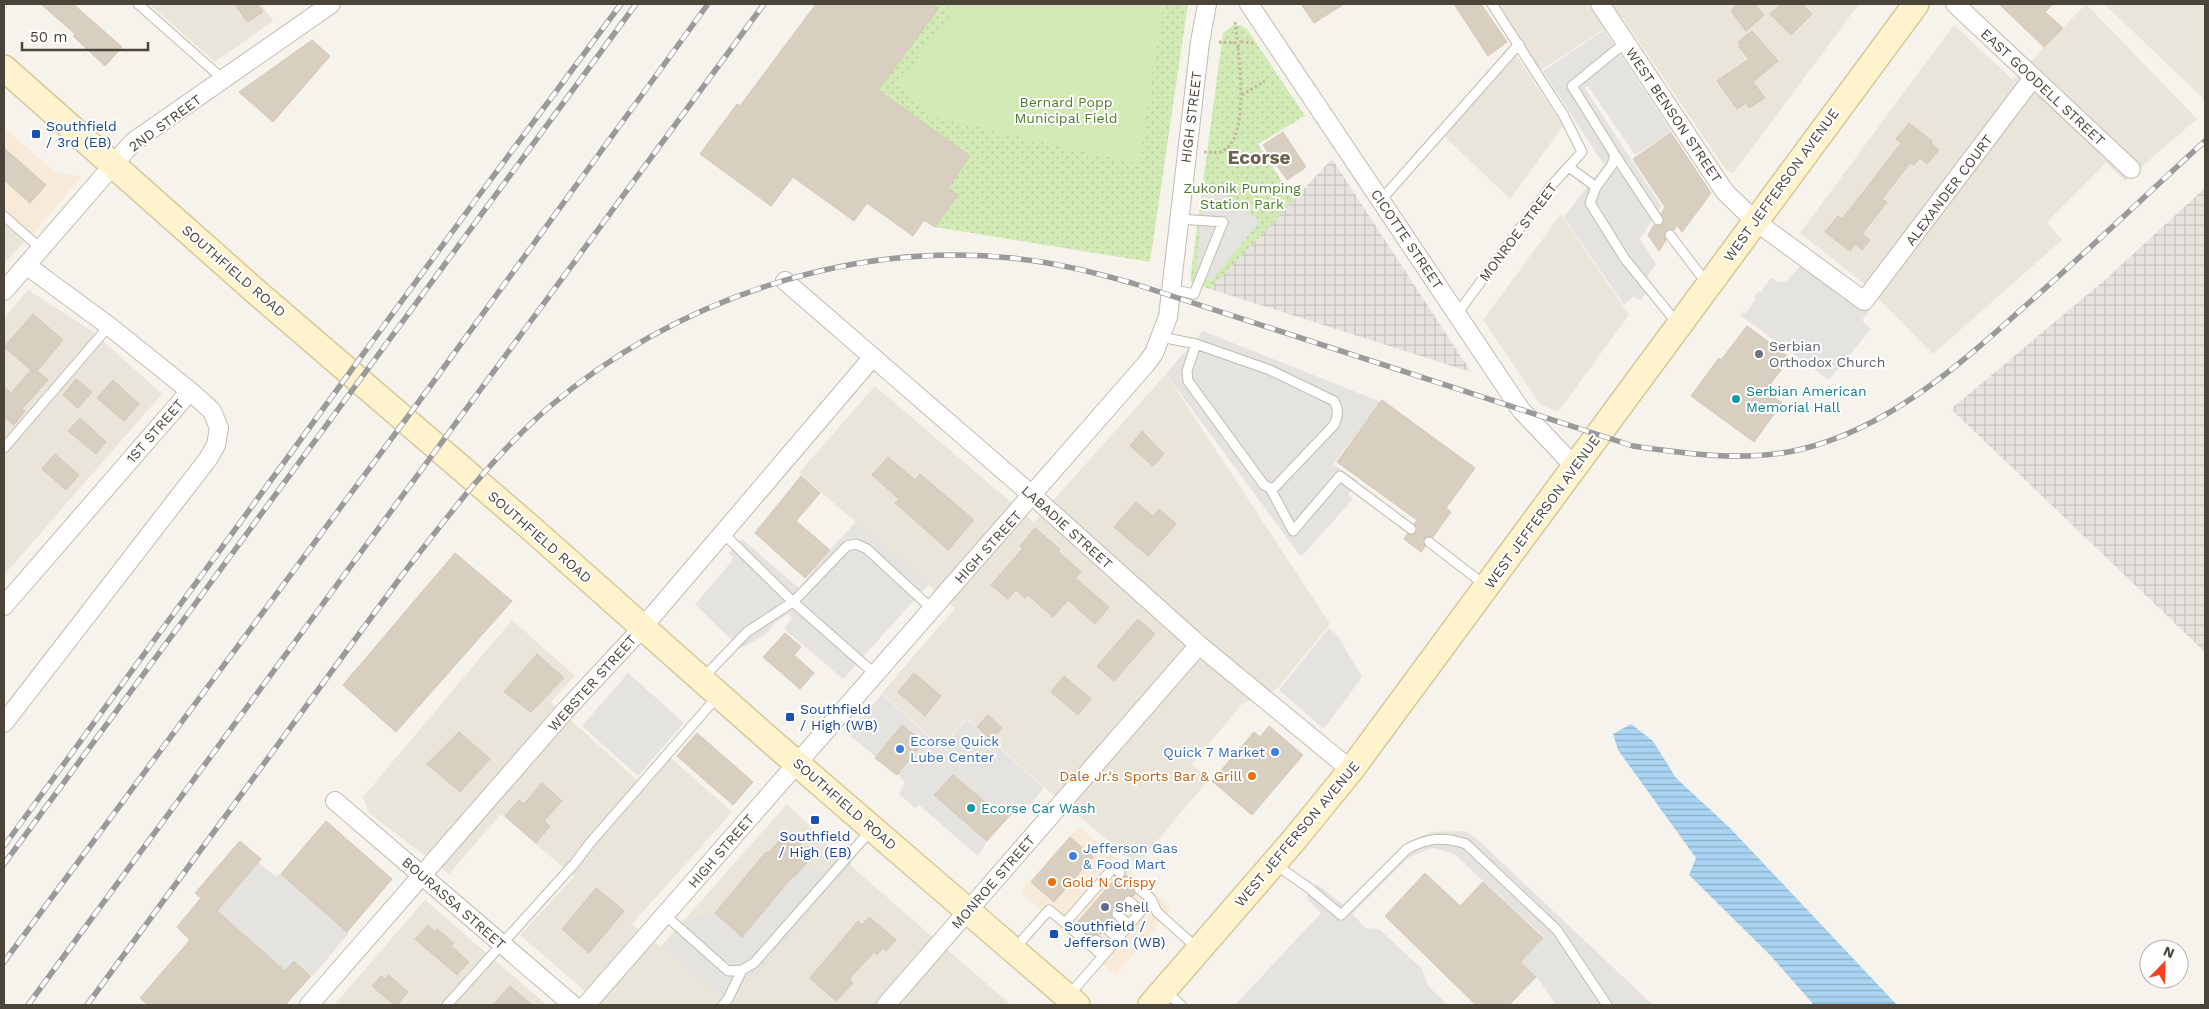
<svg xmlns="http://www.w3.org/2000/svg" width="2209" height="1009" font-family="'Work Sans',sans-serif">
<defs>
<pattern id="industrial-grid" width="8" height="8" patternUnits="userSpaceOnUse" patternTransform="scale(1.25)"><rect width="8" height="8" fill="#e6e2dd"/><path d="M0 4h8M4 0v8" fill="none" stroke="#c7c3be"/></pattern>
<pattern id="park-dots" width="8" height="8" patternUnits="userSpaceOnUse" patternTransform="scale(1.25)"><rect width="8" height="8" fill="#d2eab5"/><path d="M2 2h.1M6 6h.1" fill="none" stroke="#b6ca9c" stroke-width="1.8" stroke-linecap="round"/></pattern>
<pattern id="water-rules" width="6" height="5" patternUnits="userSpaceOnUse" patternTransform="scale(1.25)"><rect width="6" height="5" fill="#a9d4f2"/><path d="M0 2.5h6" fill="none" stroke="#8caec5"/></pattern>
</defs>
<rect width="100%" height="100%" fill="#f6f3ec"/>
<path fill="#eae5da" d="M149 4H261L273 21 215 62Z
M1497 4H1587L1595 14 1612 4H1859L1734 172 1731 173 1726 170 1622 17 1541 70Z
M2086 4 2197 119 2125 181 2106 163 2047 222 2062 240 1933 354 1862 282 1800 233 1954 25 2013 80Z
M2104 4H2205V100Z
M1516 55 1563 126 1510 199 1444 136Z
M1561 214 1629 315 1558 412 1540 404 1483 320Z
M4 224 24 242 4 264Z
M28 290 92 331 162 394 4 575V318Z
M1166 374 1330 624 1278 688 1242 704 1192 764 1209 779 1137 865 1043 786 967 718 941 747 882 693 955 608 799 473 875 386 1034 522Z
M512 620 575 676 551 702 646 788 671 758 732 812 632 924 660 947 787 804 851 866 1011 1005H601L520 935 574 877 501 814 449 874 369 813 363 797Z
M425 900 547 1005H334Z"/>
<path fill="#f7ead8" d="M4 128 55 172 81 177 31 237 4 213Z
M1079 826 1172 908 1116 975 1020 892Z"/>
<path fill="url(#industrial-grid)" d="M1332 159 1471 372 1210 289Z
M2205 188V652L1951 409 2106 279Z"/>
<path fill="url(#park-dots)" d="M930 4H1188L1150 262 935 227 958 196 948 188 970 156 878 90 937 9Z
M1234 25H1240L1247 29 1305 116 1258 144 1294 200 1210 289 1190 281 1223 33Z"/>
<path fill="#d2eab5" d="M944 4H1164L1138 164 938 118 897 85 953 12Z"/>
<path fill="#e5e3e0" d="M1604 30 1672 132 1635 155 1588 86 1585 88 1661 206 1640 239 1656 264 1647 277 1651 285 1641 300 1633 297 1624 305 1564 217 1604 165 1543 71Z
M1204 184 1212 185 1260 221 1211 281 1196 276Z
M1802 264 1870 310 1862 320 1871 329 1829 380 1740 315 1743 311 1746 313 1756 299 1754 297 1758 291 1761 292 1771 278 1779 282H1786Z
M1203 331 1381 402 1333 464 1358 481 1348 495 1353 499 1301 557 1166 374Z
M856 522 929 584 843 679 784 629 792 618 788 614 776 622 764 636 740 648 695 604 732 561 733 557 729 553 742 539 799 588 830 550Z
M1329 628 1337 635 1362 677 1324 729 1279 690Z
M628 673 684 723 638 776 582 726Z
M882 694 941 748 967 719 1044 788 1031 804H1018L1011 814 1001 805 996 811 953 775 935 795 987 841 978 856 919 805 915 808 899 794 905 782 898 774 923 742 902 725 876 757 848 734Z
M1465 831 1479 841 1653 1005H1556L1540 981 1520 962 1544 937 1453 853 1432 848 1409 857 1352 914 1366 928 1379 929 1422 969 1428 986 1448 1005H1235L1321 913 1306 897 1317 884 1344 905 1407 842 1431 832Z
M840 853 852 864 757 974 723 998 662 947 689 918 715 913 742 937 793 876 795 877 806 864 820 876Z
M258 862 276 877 280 873 349 933 313 976 294 960 285 971 217 911Z"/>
<path fill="url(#water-rules)" d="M1631 724 1653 741 1676 778 1730 828 1897 1005H1814L1770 955 1689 875 1696 858 1618 750 1613 734Z"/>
<path fill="#d8cfc1" stroke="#d3c7b4" d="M41 4H73L122 47 105 66 73 36 75 34Z
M235 4H257L263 12 247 22Z
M816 4H930L938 9 878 90 970 156 948 188 958 195 935 227 924 220 913 236 867 203 854 221 793 177 771 206 700 154 737 104 740 106Z
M1301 4H1344L1314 23Z
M1454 4H1481L1507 42 1488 56Z
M1737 4H1755L1764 15 1746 31 1731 11Z
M1781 4H1802L1812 14 1791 35 1770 14Z
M1999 4H2053L2045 12 2063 28 2044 47Z
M1752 31 1778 61 1753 82 1765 98 1749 108 1746 103 1737 109 1717 81 1749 59 1739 47 1740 46 1738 42Z
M312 40 330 56 273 122 239 92Z
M1909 123 1932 141 1931 143 1939 150 1927 164 1920 158 1914 165 1910 163 1882 199 1887 202 1862 234 1870 240 1862 250 1855 244 1850 251 1825 232 1838 216 1842 219 1865 190 1901 143 1896 139Z
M1283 132 1306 167 1287 180 1263 145Z
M1671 133 1711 193 1682 232 1677 225 1674 230H1666L1664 235 1666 240 1659 251 1648 235 1654 225 1659 226 1663 223 1664 219 1661 214 1665 207 1633 159Z
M4 148 46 185 30 203 4 180Z
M33 314 63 340 37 371 48 380 22 409 25 411 14 425 4 417V387L11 393 31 370 4 347Z
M1747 326 1790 358 1765 391 1782 403 1754 442 1691 396 1719 358 1721 360Z
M76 379 92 392 78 408 63 395Z
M113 380 139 404 124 421 97 398Z
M1382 400 1475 468 1446 508 1451 512 1433 537 1427 536 1424 539 1425 547 1421 552 1404 539 1407 534 1413 535 1416 532 1417 527 1414 524 1417 520 1337 462Z
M80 418 106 442 96 454 68 431Z
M1142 431 1164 454 1153 466 1130 446Z
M55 454 79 475 66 490 42 469Z
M888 457 915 480 920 474 974 520 948 550 895 503 899 499 872 475Z
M801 476 820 493 796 521 830 550 805 578 755 533Z
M1136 502 1153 516 1159 509 1176 524 1148 556 1114 527Z
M1035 528 1060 549 1058 551 1081 572 1075 578 1109 607 1095 624 1068 600 1053 617 1028 595 1025 598 1016 590 1008 599 991 585 1023 548 1020 546Z
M455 553 512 601 396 732 343 685Z
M1138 619 1155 634 1114 681 1097 666Z
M785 633 801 647 794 655 814 673 800 689 763 657Z
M537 654 564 678 531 712 504 692Z
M914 673 941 696 925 716 898 692Z
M1064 676 1091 699 1078 715 1051 692Z
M988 715 1002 728 991 740 977 727Z
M902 725 923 742 897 775 875 758Z
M1269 726 1303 755 1252 815 1212 781 1254 732 1260 737Z
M459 732 490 759 460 792 427 764Z
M697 733 753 782 733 805 677 756Z
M953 775 996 811 1001 805 1011 814 987 841 934 795Z
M542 783 562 801 544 821 550 826 536 843 505 816 519 800 524 804Z
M326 821 392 879 347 932 281 874Z
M787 832 814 855 794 877 793 876 742 937 715 913 766 852 768 853Z
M1070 837 1093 857 1054 902 1031 882Z
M240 841 261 859 217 911 285 971 294 961 311 976 285 1005H148L140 998 190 940 177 927 201 898 195 893Z
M1425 873 1460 906 1483 882 1543 938 1520 962 1536 977 1509 1005H1476L1385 916Z
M1126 875 1136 883 1133 888 1135 894 1133 896 1125 897 1123 900 1125 906 1121 910 1116 908 1112 910 1111 915 1113 919 1110 923H1102L1100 927 1102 933 1091 937 1076 924 1116 878 1122 879Z
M596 888 624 911 589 953 562 929Z
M869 917 896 940 886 951 883 948 877 955 874 952 849 979 853 983 836 1001 810 978 858 921 862 925Z
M428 925 435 932 437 929 454 943 451 946 469 962 457 975 415 939Z
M389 975 408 992 397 1005H394L372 986 381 976 385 979Z
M510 986 532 1005H493Z"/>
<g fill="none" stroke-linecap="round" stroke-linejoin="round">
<defs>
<path id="lane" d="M138 4 224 80
M1626 42 1572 86 1615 155 1612 165 1596 187 1590 203 1625 259 1677 323
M1615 155 1658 220
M1569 167 1596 187
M1381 200 1519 44
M4 216 40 248
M1670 235 1708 285
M1171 289 1194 294 1223 222 1179 219
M1457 314 1551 186 1582 152 1564 116 1492 4
M1161 337 1196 344 1270 370 1334 401C1339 410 1338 416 1334 425L1275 487 1270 488 1264 485 1188 381 1187 371 1196 344
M4 448 109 326
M1270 488 1293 531 1340 476 1411 529
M1429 542 1485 585
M875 674 793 602 847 546 856 544 867 549 932 609
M702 679 747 632 793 602 723 533
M1276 865 1309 888 1341 915 1407 849C1427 838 1444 836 1466 844L1557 930 1607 1005
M1139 889 1151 899 1157 912 1197 948
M1129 901 1141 911
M1117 914 1129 925
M665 915 728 971 742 970 754 963 871 830
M1065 923 1103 956 1151 899
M1106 928 1118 939
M1096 940 1108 950
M1015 948 1049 910 1065 923 1114 867 1120 873
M1166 992 1181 1005
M1069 995 1103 956
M447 1005 574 864 590 843 717 697
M723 1005 728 999 742 970"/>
<path id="street" d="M1249 4 1521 410 1575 467
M1600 4 1725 192 1755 221 1864 301 2033 78
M1955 4 2131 169
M785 281 1033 496 1199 645 1351 770
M4 291 133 142 331 4
M4 606 190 391
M4 723 208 459 216 445 219 428 212 411 190 391 109 326 26 265
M335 801 573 1005
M309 1005 565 711 643 627 872 358
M586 1005 1146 364 1154 353 1168 317 1200 42 1207 4
M886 1005 1199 645"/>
<path id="secondary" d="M4 68 254 290 532 529 772 742 1077 1005
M1151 1005 1294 840 1351 770 1916 4"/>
</defs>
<use href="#lane" stroke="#c2bbae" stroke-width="11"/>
<use href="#street" stroke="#c2bbae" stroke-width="20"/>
<use href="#secondary" stroke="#d6c79b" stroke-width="28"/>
<path stroke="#c4b79f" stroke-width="3" stroke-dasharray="2.5 2.5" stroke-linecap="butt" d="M1235 22 1237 38 1235 43 1238 46 1241 42 1237 38
M1219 42 1235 43
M1241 42 1254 43
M1242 95 1265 81
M1204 152C1209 152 1215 153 1220 152 1249 143 1240 69 1238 46"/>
<use href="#lane" stroke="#fff" stroke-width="9"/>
<use href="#street" stroke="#fff" stroke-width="18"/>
<use href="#secondary" stroke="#fff3cd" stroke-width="25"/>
<defs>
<path id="rail" d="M4 846 477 198 621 4
M4 864 636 4
M4 962 426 392 708 4
M28 1005 764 4
M87 1005 403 574C446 518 495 454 548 408 673 301 847 241 1012 258 1053 262 1092 272 1132 283L1633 446C1687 454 1744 462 1798 450 1890 429 1964 361 2032 300 2091 248 2147 194 2205 141"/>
</defs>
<use href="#rail" stroke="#9a9a9a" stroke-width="5.5"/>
<use href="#rail" stroke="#fff" stroke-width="4" stroke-dasharray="11" stroke-linecap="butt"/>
</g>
<g fill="#1a4fb4" stroke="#fff" stroke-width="2">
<rect x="31" y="129" width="10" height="10" rx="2.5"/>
<rect x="785" y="712" width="10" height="10" rx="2.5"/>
<rect x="810" y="815" width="10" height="10" rx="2.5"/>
<rect x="1049" y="929" width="10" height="10" rx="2.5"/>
</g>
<circle fill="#6b7280" stroke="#fff" stroke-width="2" cx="1759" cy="354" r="5"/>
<g fill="#0f9aa8" stroke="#fff" stroke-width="2">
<circle cx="1736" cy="399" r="5"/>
<circle cx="971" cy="808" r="5"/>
</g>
<g fill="#3f7fe0" stroke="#fff" stroke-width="2">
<circle cx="900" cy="749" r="5"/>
<circle cx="1275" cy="752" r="5"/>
<circle cx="1073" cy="856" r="5"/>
</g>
<g fill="#e8710a" stroke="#fff" stroke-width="2">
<circle cx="1252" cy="776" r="5"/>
<circle cx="1052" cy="882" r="5"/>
</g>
<circle fill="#5c6f8a" stroke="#fff" stroke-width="2" cx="1105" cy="907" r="5"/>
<g text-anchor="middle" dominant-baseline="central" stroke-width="4" stroke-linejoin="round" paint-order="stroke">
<g font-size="14" fill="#4b4439" stroke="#fff">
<text transform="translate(2043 87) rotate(43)">EAST GOODELL STREET</text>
<text transform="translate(1674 115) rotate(56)">WEST BENSON STREET</text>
<text transform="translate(1191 117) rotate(-83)">HIGH STREET</text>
<text transform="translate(165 123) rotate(-36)">2ND STREET</text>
<text transform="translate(1781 185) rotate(-54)">WEST JEFFERSON AVENUE</text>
<text transform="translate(1949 190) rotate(-53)">ALEXANDER COURT</text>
<text transform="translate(1518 232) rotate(-53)">MONROE STREET</text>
<text transform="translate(1407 239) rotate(56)">CICOTTE STREET</text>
<text transform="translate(234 271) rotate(41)">SOUTHFIELD ROAD</text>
<text transform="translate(155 431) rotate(-49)">1ST STREET</text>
<text transform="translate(1542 512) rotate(-54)">WEST JEFFERSON AVENUE</text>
<text transform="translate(1067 527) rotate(42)">LABADIE STREET</text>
<text transform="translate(540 537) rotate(41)">SOUTHFIELD ROAD</text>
<text transform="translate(988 547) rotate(-48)">HIGH STREET</text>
<text transform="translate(592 683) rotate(-48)">WEBSTER STREET</text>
<text transform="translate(845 804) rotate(41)">SOUTHFIELD ROAD</text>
<text transform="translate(1297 834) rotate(-50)">WEST JEFFERSON AVENUE</text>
<text transform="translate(721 851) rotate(-49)">HIGH STREET</text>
<text transform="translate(993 882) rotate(-49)">MONROE STREET</text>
<text transform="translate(454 903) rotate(41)">BOURASSA STREET</text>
</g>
<g font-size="14" fill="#4a7f2a" stroke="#fff">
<text x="1066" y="102">Bernard Popp<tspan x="1066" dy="16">Municipal Field</tspan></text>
<text x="1242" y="188">Zukonik Pumping<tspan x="1242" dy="16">Station Park</tspan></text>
</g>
<g font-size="14" fill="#164399" stroke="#fff" text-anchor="start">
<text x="46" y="126">Southfield<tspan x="46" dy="16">/ 3rd (EB)</tspan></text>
<text x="800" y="709">Southfield<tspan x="800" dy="16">/ High (WB)</tspan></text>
<text x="815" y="836" text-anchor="middle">Southfield<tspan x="815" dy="16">/ High (EB)</tspan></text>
<text x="1064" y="926">Southfield /<tspan x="1064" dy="16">Jefferson (WB)</tspan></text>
</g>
<g font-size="14" fill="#5b616d" stroke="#fff" text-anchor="start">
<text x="1769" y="346">Serbian<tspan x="1769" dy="16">Orthodox Church</tspan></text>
</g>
<g font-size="14" fill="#0d838f" stroke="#fff" text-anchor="start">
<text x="1746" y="391">Serbian American<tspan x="1746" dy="16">Memorial Hall</tspan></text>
<text x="981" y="808">Ecorse Car Wash</text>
</g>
<g font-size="14" fill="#366cbe" stroke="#fff" text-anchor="start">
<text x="910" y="741">Ecorse Quick<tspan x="910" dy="16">Lube Center</tspan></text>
<text x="1265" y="752" text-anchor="end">Quick 7 Market</text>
<text x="1083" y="848">Jefferson Gas<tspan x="1083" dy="16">&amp; Food Mart</tspan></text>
</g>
<g font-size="14" fill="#c56008" stroke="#fff" text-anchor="end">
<text x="1242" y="776">Dale Jr.'s Sports Bar &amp; Grill</text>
<text x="1062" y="882" text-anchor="start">Gold N Crispy</text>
</g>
<g font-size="14" fill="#4e5e75" stroke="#fff" text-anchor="start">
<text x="1115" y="907">Shell</text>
</g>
<g font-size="19" font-weight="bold" fill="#6e6250" stroke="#fff">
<text x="1259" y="157">Ecorse</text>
</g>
</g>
<rect width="2209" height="1009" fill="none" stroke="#4b4439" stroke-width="10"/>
<g transform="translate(2164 964) rotate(23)"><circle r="24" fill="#ffffff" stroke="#b7b4b0"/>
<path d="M0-4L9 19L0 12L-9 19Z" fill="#fc3f1d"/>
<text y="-8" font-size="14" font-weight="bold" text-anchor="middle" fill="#4b4439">N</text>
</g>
<path d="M22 42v8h126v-8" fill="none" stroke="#4b4439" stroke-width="2.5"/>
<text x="30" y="42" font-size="15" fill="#4b4439" stroke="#ffffff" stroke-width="4" paint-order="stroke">50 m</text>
</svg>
